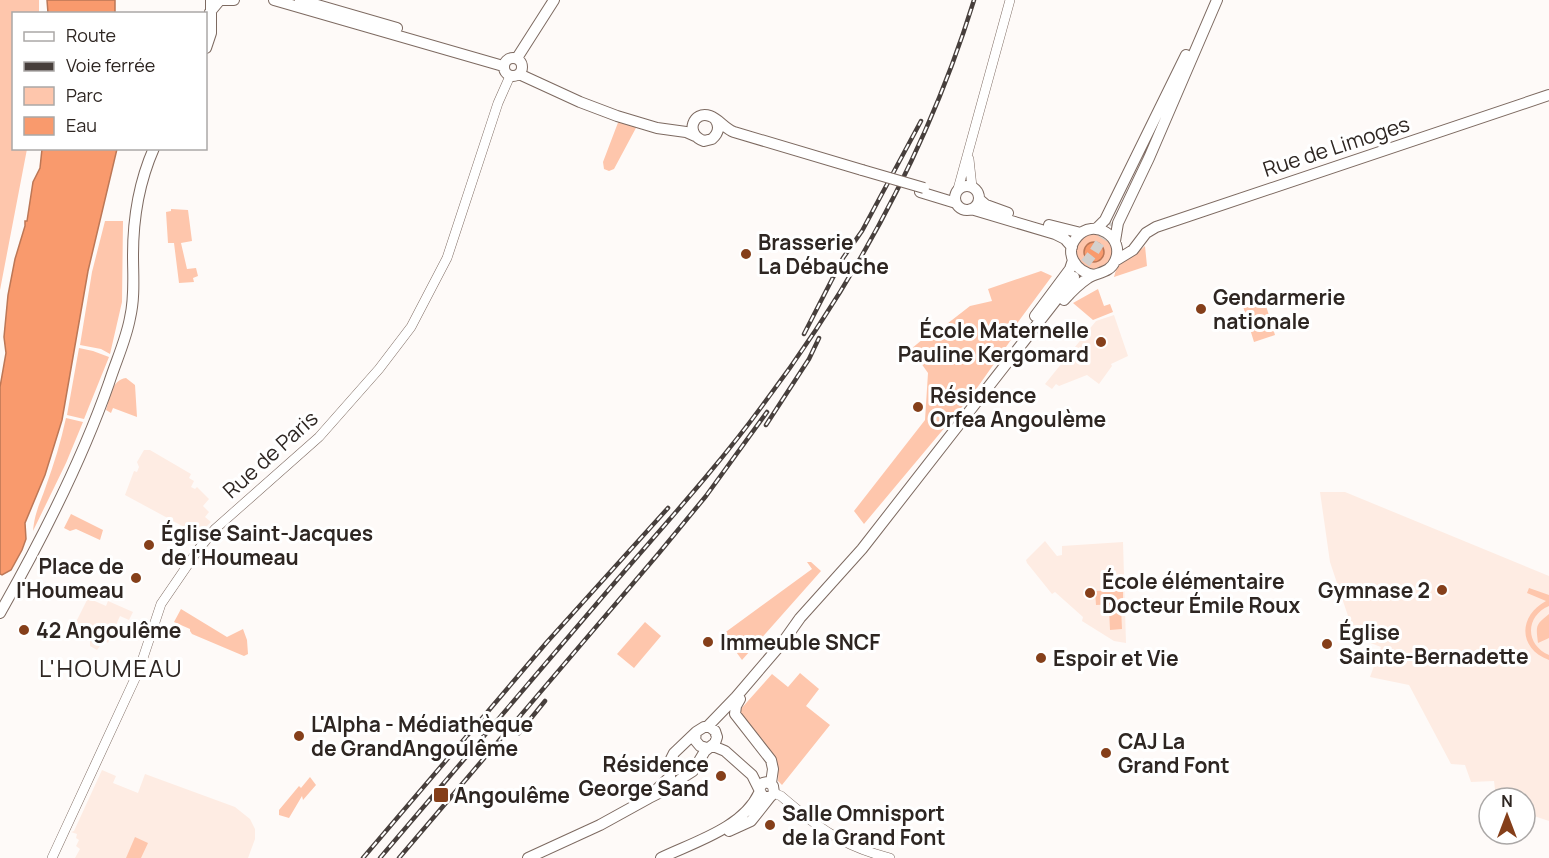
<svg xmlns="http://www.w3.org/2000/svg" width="1549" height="858" font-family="Manrope,sans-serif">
<rect width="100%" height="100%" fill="#fefaf8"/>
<path fill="#feece3" d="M1114 315 1128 356 1111 364 1112 366 1099 384 1087 375 1059 386 1056 384 1052 389 1045 384 1096 321Z
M144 450H150L191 474 189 478 194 481 191 487 195 489 197 487 209 499 203 506 209 512 205 517 211 522 196 537 186 528 125 495 134 471 137 472 139 467 137 462Z
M1320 492H1345L1549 576V821L1525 813V798H1496L1494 781 1471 782 1465 765 1451 764 1409 685 1370 677 1381 647 1355 637 1330 562Z
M1045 541 1057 556 1062 555V546L1123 542 1126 643 1114 641 1082 621 1083 617 1055 592 1052 594 1027 563 1026 560Z
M88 598 106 606 108 601 133 612 129 620 120 616 108 643 104 640 97 650 90 646V641L72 630Z
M102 770 116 776 113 783 138 793 145 774 235 807 250 819 255 829V839L248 858H75L80 849 76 846 79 840 76 838 77 834 71 832 74 831Z"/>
<path fill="#fec6ac" d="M0 0H39V13L14 14V148L27 149 0 290Z
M619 120 637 126 614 169 609 171 604 169 603 162Z
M171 209 188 210 192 241 181 243 187 269 196 268 198 276 193 278 194 282 179 283 174 243H168L166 212 171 211Z
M105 221H123L122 302 110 354 101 349 80 345 92 272Z
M1076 252a18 18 0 1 1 36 0a18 18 0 1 1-36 0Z
M1145 246 1147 266 1114 277C1118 258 1133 258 1145 246Z
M1041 271 1052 276 1010 333 1013 337 972 395 864 524 854 511 925 420 928 373 911 349 923 339 925 341 970 306 992 301 988 289Z
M1098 289 1104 306 1110 304 1113 312 1093 320 1073 303Z
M1263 296 1275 335 1254 342 1242 303Z
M79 348 93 351 109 357 84 419 67 415Z
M126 378 135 385 137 417 113 408 111 413 106 410C110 398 111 380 126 378Z
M66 418 83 422 66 463 33 531C35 511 40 504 46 486 54 464 61 441 66 418Z
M71 514 103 530 100 540 76 529 70 531 64 528Z
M807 562H811L821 571 742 660 723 634 812 569Z
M1529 588 1549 595V606C1525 616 1525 645 1549 655V660C1518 649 1518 616 1546 601L1527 593Z
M1123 590V604L1096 605 1095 591Z
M1121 607 1122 629 1110 630 1109 608Z
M181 609 227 637 243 629 247 640 248 654 244 656 192 634 190 631V629L174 622Z
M1549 614V638L1538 643C1536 626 1535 625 1549 614Z
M645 622 661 636 634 668 617 654Z
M800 673 819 689 806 706 830 725 782 785 778 781C781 746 749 737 739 711L772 674 788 687Z
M310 777 316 785 303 800 302 796 289 818 279 815V810L299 786 301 788Z
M135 837 148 843 141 858H126Z"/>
<path fill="#f99a6d" stroke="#bc7756" stroke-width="1.5" d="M47 0H115V13H48Z
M42 149H117L88 271 62 420 45 475 25 523 26 539 22 550 11 570 2 575 0 574V387L6 353 4 337 8 295 15 259 25 226V221H27L33 182 40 168Z
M1084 252a10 10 0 1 1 20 0a10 10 0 1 1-20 0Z"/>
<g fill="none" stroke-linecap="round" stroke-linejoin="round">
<path stroke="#d4d0cd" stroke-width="10" stroke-dasharray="10 5" stroke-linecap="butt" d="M1076 275 1094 252 1112 223"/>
<defs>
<path id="tertiary" d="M969 159 972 187
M958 189 1010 0
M774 793 781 796C817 827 842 846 890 858
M52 858 139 670 161 604 198 550 215 529 319 437 379 369 411 327 447 258 498 103 510 76"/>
<path id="secondary" d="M222 0H234
M274 0 503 66
M300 0 397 28
M210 12 220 0
M206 48 211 33V0
M504 67a9 9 0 1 1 18 0a9 9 0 1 1-18 0Z
M517 58 554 0
M519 74 580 102 617 116 657 128 686 132 695 136
M715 119C720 126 719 133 712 139L704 141C684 134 693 110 710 116 719 119 725 129 734 132L862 170
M955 198a12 12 0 1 1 24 0a12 12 0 1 1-24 0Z
M920 192 956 203
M979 199 986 205 1008 213
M971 209 1055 234 1065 239 1072 247
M1049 225 1081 233
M1096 229 1105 220 1186 55
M1115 241 1118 223 1149 158 1217 0
M1115 261 1133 250 1146 233 1156 227 1549 95
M1064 300C1071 292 1079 284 1088 278 1098 272 1110 273 1115 261 1126 237 1093 217 1077 237 1063 253 1076 272 1094 275
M1035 316 1070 269 1073 260
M0 613C42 539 81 463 109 383 116 361 126 340 130 318 135 297 133 276 133 255 133 218 139 182 154 148
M740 699 736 706 735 714 771 760 773 769 771 783
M707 727 736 697 783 642 800 618 862 549 1074 277
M713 746 725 751 752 775 763 797H770L774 793 773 786 768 782 763 783 759 789
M656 790 670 777 671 759 674 753 696 732
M729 831 751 821 770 797
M528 858 600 825 649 798 673 786 682 778 693 771 705 751 715 743 717 737 715 731 710 727H704L696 732 695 740 700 746 707 748
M661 858C694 842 743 828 759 793"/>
</defs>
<use href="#tertiary" stroke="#7d6a61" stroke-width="10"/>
<use href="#secondary" stroke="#7d6a61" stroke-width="12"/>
<use href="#tertiary" stroke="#fff" stroke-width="9"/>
<use href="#secondary" stroke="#fff" stroke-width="10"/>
<defs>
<path id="rail" d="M804 334 843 258 862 231 921 121
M766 425 809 359 819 338
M519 733 545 701
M363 858 547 642 668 508
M380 858C453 772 526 686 599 601 654 536 712 474 762 406 854 284 929 146 974 0
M399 858 659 553 706 496 767 412"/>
</defs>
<use href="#rail" stroke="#473f3c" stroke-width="4.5"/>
<use href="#rail" stroke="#fff" stroke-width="2" stroke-dasharray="7" stroke-linecap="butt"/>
<defs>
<path id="secondary-bridge" d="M862 170 924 188"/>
</defs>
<use href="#secondary-bridge" stroke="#7d6a61" stroke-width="12" stroke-linecap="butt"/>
<use href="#secondary-bridge" stroke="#fff" stroke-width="10"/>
</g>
<g fill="#853f1a" stroke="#fff" stroke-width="2">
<circle cx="746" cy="254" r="6"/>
<circle cx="1201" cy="309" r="6"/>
<circle cx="1101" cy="342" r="6"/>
<circle cx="918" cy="407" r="6"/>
<circle cx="149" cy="545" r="6"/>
<circle cx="136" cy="578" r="6"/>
<circle cx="1442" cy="590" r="6"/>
<circle cx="1090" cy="593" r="6"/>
<circle cx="24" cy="630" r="6"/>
<circle cx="708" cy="642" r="6"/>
<circle cx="1327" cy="644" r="6"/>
<circle cx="1041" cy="658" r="6"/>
<circle cx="299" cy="736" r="6"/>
<circle cx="1106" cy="753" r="6"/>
<circle cx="721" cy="776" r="6"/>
<rect x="433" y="787" width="16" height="16" rx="3"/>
<circle cx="770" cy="825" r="6"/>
</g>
<g text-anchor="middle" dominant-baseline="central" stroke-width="6" stroke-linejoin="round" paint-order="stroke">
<g font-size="21" fill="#2e2622" stroke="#fff">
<text transform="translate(1336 146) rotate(-18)">Rue de Limoges</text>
<text transform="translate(270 454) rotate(-42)">Rue de Paris</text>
</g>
<g font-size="21" font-weight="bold" fill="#2e2622" stroke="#fff" text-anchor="start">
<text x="758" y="242">Brasserie<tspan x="758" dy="24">La Débauche</tspan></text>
<text x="1213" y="297">Gendarmerie<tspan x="1213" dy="24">nationale</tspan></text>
<text x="1089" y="330" text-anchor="end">École Maternelle<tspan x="1089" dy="24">Pauline Kergomard</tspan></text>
<text x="930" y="395">Résidence<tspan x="930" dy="24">Orfea Angoulème</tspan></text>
<text x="161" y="533">Église Saint-Jacques<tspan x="161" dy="24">de l'Houmeau</tspan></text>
<text x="124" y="566" text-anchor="end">Place de<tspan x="124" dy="24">l'Houmeau</tspan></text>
<text x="1102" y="581">École élémentaire<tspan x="1102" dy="24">Docteur Émile Roux</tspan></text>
<text x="1430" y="590" text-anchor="end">Gymnase 2</text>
<text x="36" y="630">42 Angoulême</text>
<text x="1339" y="632">Église<tspan x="1339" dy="24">Sainte-Bernadette</tspan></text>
<text x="720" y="642">Immeuble SNCF</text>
<text x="1053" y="658">Espoir et Vie</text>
<text x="311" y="724">L'Alpha - Médiathèque<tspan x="311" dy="24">de GrandAngoulême</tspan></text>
<text x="1118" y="741">CAJ La<tspan x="1118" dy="24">Grand Font</tspan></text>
<text x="709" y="764" text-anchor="end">Résidence<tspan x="709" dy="24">George Sand</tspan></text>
<text x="454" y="795">Angoulême</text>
<text x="782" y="813">Salle Omnisport<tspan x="782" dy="24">de la Grand Font</tspan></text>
</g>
<g font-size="24" letter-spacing="1.5" fill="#2e2622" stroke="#fff">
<text x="111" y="667">L'HOUMEAU</text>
</g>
</g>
<rect x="12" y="12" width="195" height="138" fill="#ffffff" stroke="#aba8a7" stroke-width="1.5"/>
<rect x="24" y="32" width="30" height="9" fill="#ffffff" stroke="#aba8a7" stroke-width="1.5"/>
<text x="66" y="42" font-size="18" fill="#2e2622">Route</text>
<rect x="24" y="62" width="30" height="9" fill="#473f3c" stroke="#aba8a7" stroke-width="1.5"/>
<text x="66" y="72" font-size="18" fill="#2e2622">Voie ferrée</text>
<rect x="24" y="87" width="30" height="18" fill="#fec6ac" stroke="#aba8a7" stroke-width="1.5"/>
<text x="66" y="102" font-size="18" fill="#2e2622">Parc</text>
<rect x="24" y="117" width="30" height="18" fill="#f99a6d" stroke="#aba8a7" stroke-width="1.5"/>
<text x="66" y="132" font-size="18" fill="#2e2622">Eau</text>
<g transform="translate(1507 816)"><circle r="28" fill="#ffffff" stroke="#aba8a7" stroke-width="1.5"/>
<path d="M0-4.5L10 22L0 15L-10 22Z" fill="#853f1a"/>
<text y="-9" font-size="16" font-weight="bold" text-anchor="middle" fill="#2e2622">N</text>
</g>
</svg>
